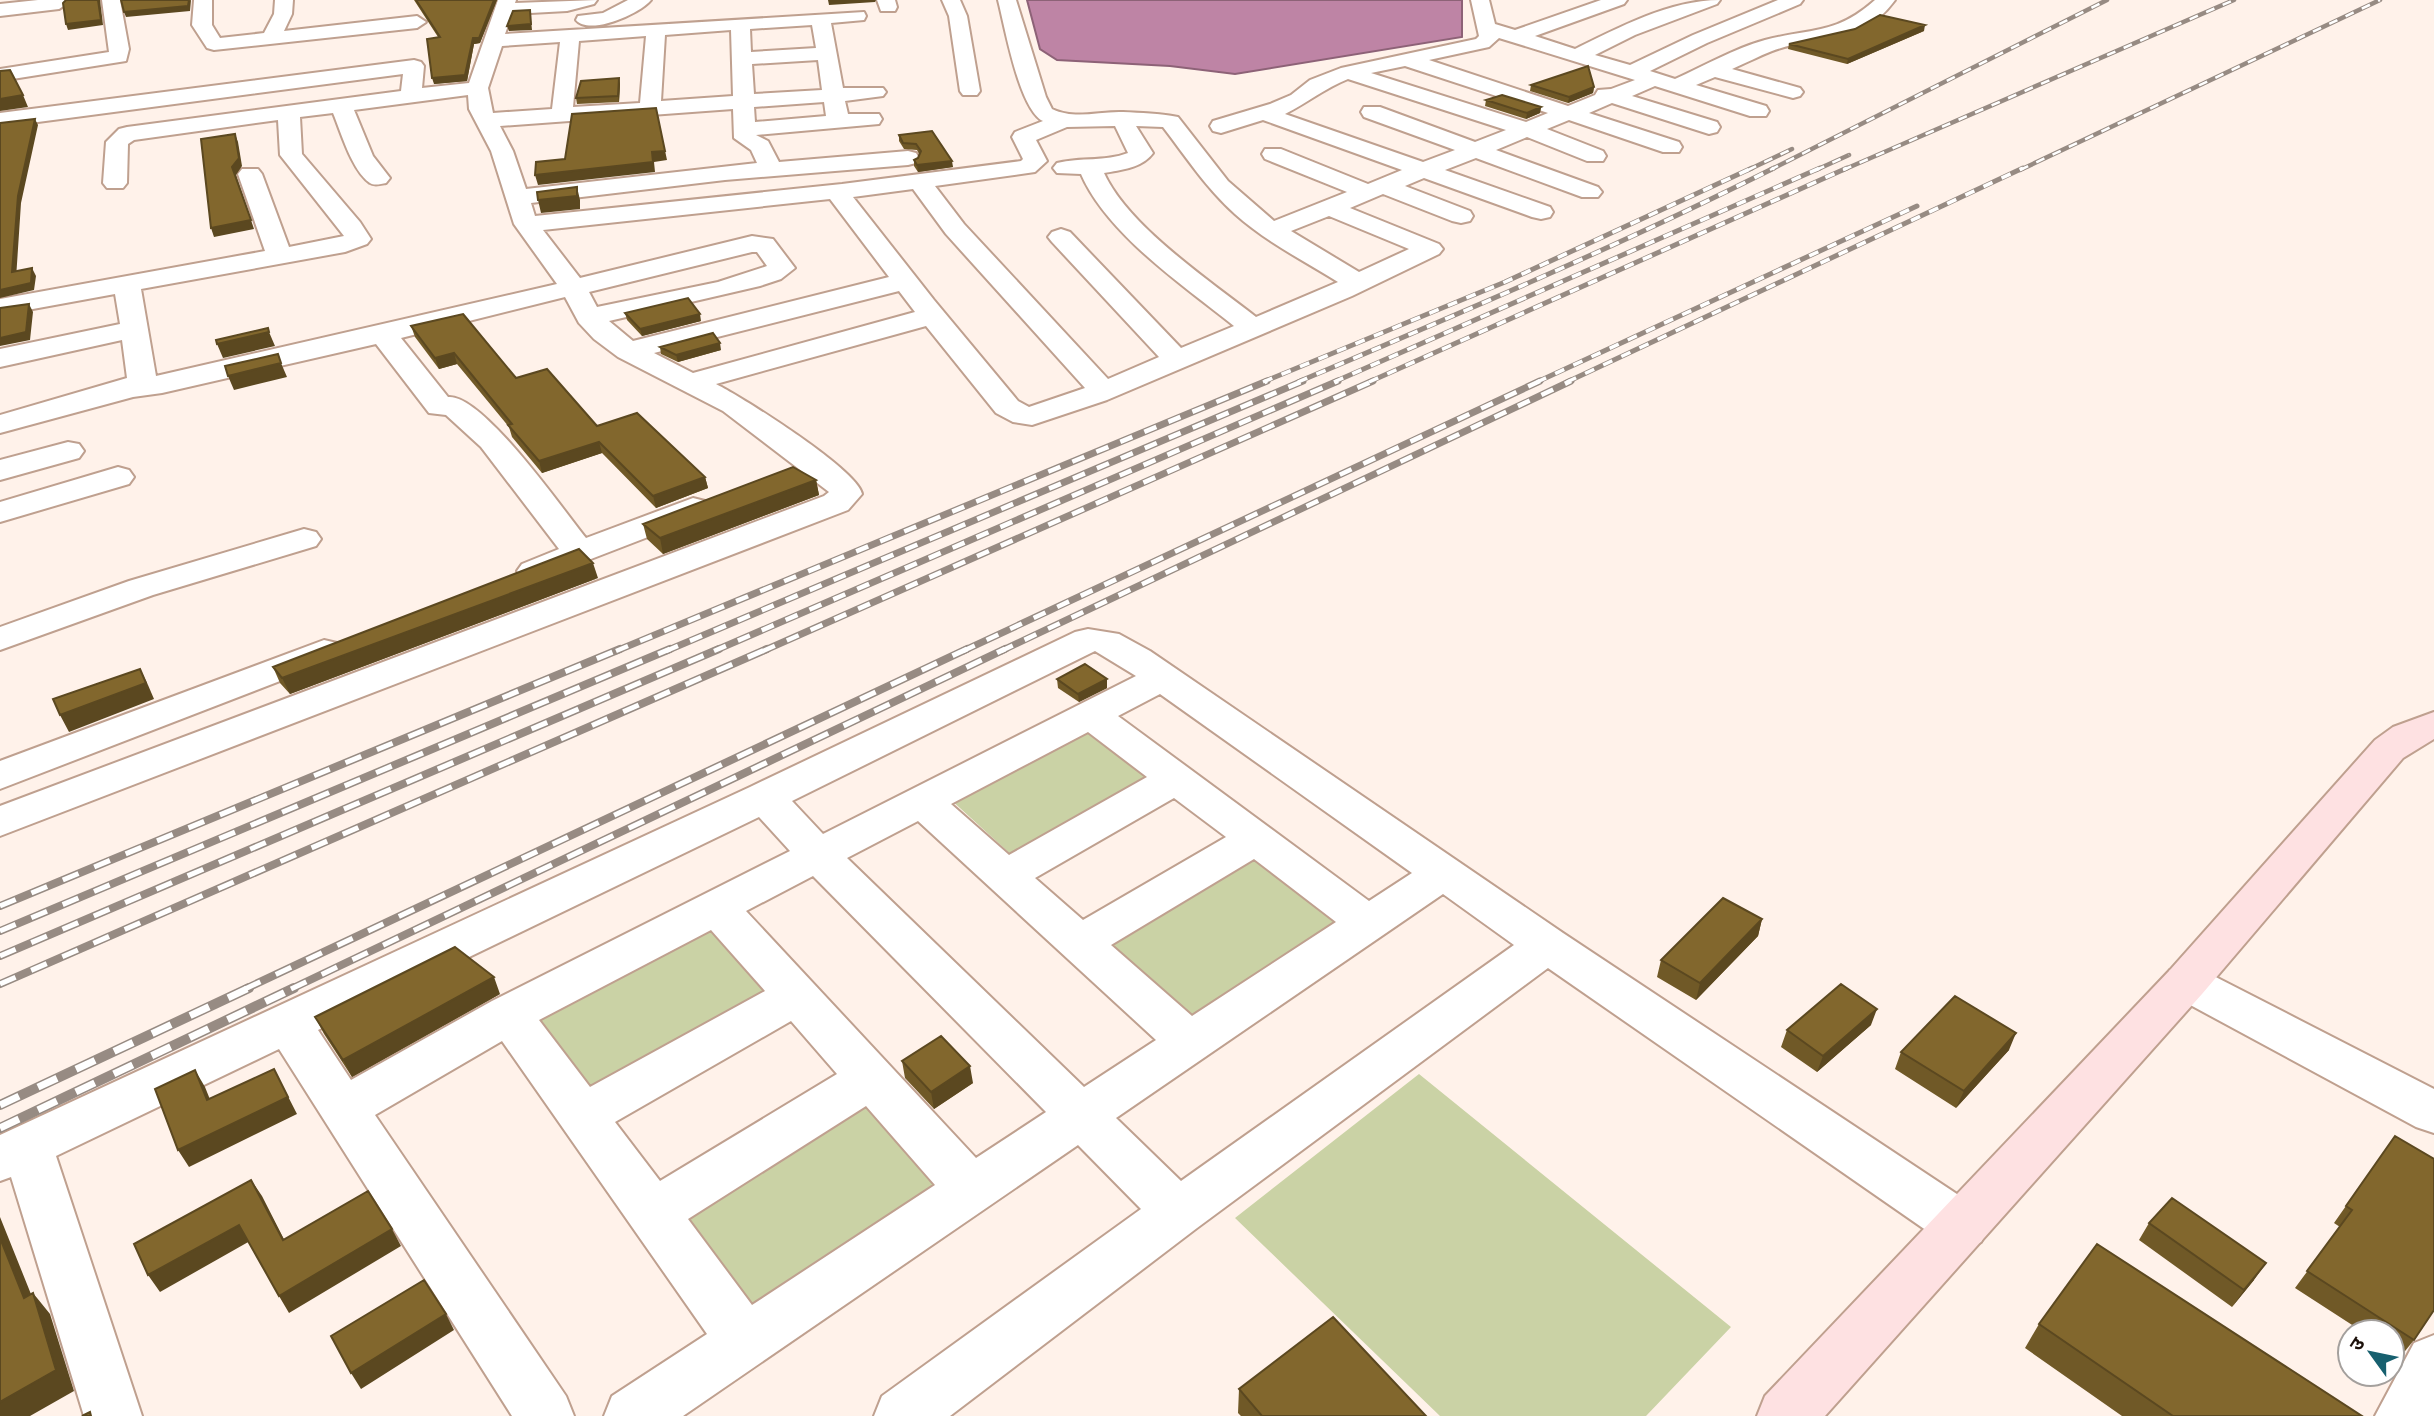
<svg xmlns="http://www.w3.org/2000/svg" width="2434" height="1416" font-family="Lato,'Noto Sans Devanagari',sans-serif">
<rect width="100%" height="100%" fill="#fff2ea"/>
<path fill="#cad2a5" d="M1089 726 1158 781 1017 860 949 798Z
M1252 855 1336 922 1191 1018 1109 943Z
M713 921 775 994 587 1099 529 1017Z
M1419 1074 1731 1327 1646 1416H1440L1235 1218Z
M867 1094 945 1185 746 1317 673 1213Z"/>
<path fill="#be84a5" stroke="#8d6277" stroke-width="2" d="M1027 0H1462V37L1235 74 1170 66 1057 60 1040 49Z"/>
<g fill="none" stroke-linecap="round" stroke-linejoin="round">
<defs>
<path id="street" d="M38 0H66L68 3 59 9 0 16V4Z
M102 0H120L129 49 126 61 0 81V69L109 52Z
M194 0H212V25L220 38 264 33 274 14 275 0H293L292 14 284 31 417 16 426 22 417 28 214 50 207 48 192 25Z
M498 0H516L515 3 597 0 594 4 567 11 512 14 505 34 864 12 866 16 864 20 831 23 843 88H883L886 92 883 96 845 101 848 114H879L882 119 879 124 756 135 768 141 779 162 908 151 916 153 919 158 916 163 908 165 725 180 531 203 535 216 842 184 1021 161 1023 159 1012 137 1015 132 1043 121C1019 109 1005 27 998 0H1016L1046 97 1052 109C1075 120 1099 111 1123 112 1141 113 1159 113 1178 117L1228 181 1274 221 1347 192 1265 159 1262 154 1265 149H1281L1368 184 1402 170 1263 120 1221 133 1213 131 1210 126 1213 121 1270 104 1291 95 1310 80 1341 68 1476 39 1479 36 1471 0H1489L1495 24 1515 30 1601 0H1627L1624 4 1535 36 1575 49C1620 27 1670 0 1720 0L1717 4 1635 35 1595 55 1630 65 1693 35 1778 0H1803L1800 4 1707 43 1650 71 1675 79C1704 66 1735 48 1765 40 1811 28 1836 35 1875 0H1895C1861 47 1818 34 1772 51 1759 56 1746 63 1732 69L1800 88 1803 92 1800 96 1793 98 1715 77 1696 85 1766 106 1769 111 1766 116H1750L1655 86 1632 96 1717 122 1720 127 1717 132 1709 134 1612 103 1589 113 1679 142 1682 147 1679 152H1663L1569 120 1547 129 1603 151 1606 156 1603 161H1587L1527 137 1496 150 1598 187 1602 192 1598 197H1582L1476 158 1445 170 1550 207 1553 212 1550 217 1541 219 1532 217 1424 178 1405 186 1470 211 1473 216 1470 221 1461 223 1452 221 1383 194 1350 208 1439 244 1443 249 1439 254 1352 296 1107 400 1032 425 1013 422 996 413 926 326 716 384C742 397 858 470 862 494L848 510 0 836V806L824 496 829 492 723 411 618 357 594 339 579 323 565 297 401 338 448 397C482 393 563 510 586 538L693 498 705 501 709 508 705 515 534 581 522 578 517 571 522 564 559 549 481 447 446 415 429 413 376 344 162 393 133 397 0 433V415L127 378 122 340 0 367V349L120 324 115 294 0 315V299L265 251 238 174 242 169H258L262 174 289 247 344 236 280 155 278 120 134 140 128 144 127 183 123 188H107L103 183 106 142 119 129 127 127 401 91 403 74 0 127V113L414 60 421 62 424 66 422 88 469 83ZM812 25 816 48 751 52 750 29ZM731 30 733 96 661 101 665 35ZM646 36 640 103 573 107 579 41ZM1499 38 1635 80 1611 89 1598 90 1595 95 1568 106 1429 60 1489 47ZM560 42 552 109 493 113 488 88 502 46ZM818 60 822 90 754 94 752 64ZM1405 66 1548 113 1526 122 1371 73ZM1348 79 1506 130 1475 142 1380 107H1364L1361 112 1364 117 1455 150 1423 162 1285 114C1307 103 1325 88 1348 79ZM468 95 469 109 491 151 514 224 557 284 156 376 141 289 345 252 367 244 371 239 360 222 302 154 300 117 333 113C341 132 352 171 370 183 374 186 381 184 386 183L390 178 373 156 354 110ZM824 102 826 116 755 122 754 107ZM733 109 734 138 751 150 757 163 526 189 513 151 500 126ZM1115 126 1128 153C1105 162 1081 157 1057 163L1053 168 1057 173 1081 174C1107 234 1184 286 1234 326L1181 348 1070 232 1061 229 1052 232 1048 237 1052 242 1159 357 1108 379 964 224 935 186 1035 172 1047 161 1036 140 1067 127ZM1136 126 1163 127C1186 157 1207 189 1235 214 1265 241 1304 261 1338 282L1256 317C1210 281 1128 226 1104 173 1121 170 1142 168 1153 153ZM913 189 946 234 1085 388 1029 407 1018 401 934 300 853 197ZM830 199 889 277 633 341 609 321 760 286 781 279 795 268 773 239 752 236 580 278 543 230ZM1329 216 1409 249 1359 272 1291 231ZM752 252H757L767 266 718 282 597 307 589 292ZM899 291 915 312 693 373 654 353Z
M628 0H651C640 14 589 36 576 20L578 16 603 13Z
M877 0H895L897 7 895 11H881Z
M942 0H960L967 16 980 91 977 95H963L960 91 949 16Z
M68 442 79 444 84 451 79 458 0 480V460Z
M118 467 129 470 134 477 129 484 0 522V502Z
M304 529 316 532 321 539 316 546 153 595 0 650V627L129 581Z
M1088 629 1119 634 1150 651 1563 933 1981 1210 1989 1226 1981 1242 1962 1249 1943 1242 1548 968 1197 1228 950 1416H874L882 1396 1141 1209 1078 1145 683 1416H604L612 1396 707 1334 502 1041 375 1115 566 1396 574 1416H512L279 1049 56 1156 142 1416H84L11 1177 0 1181V1135L750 787 1075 632ZM1095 651 1136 676 823 834 792 801ZM1160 694 1412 873 1369 901 1118 716ZM1088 732 1147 777 1009 855 951 804ZM1174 798 1226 837 1083 920 1035 878ZM759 817 790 851 492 1001 351 1080 318 1030ZM918 821 1156 1040 1084 1087 847 858ZM1254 859 1336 922 1192 1016 1111 945ZM813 876 1046 1112 976 1158 746 911ZM1443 894 1514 945 1181 1181 1116 1118ZM711 930 765 991 590 1087 539 1020ZM791 1021 837 1074 660 1181 615 1122ZM866 1106 935 1185 752 1305 688 1219Z
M324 640 337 643 342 651 337 659 0 789V761Z
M2186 964 2202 970 2434 1089V1133L2416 1127 2170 994 2163 982 2170 970Z
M2434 1335V1416H2375L2414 1343Z"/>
<path id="secondary" d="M2434 712V739L2403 758 2202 994 1825 1416H1757L1765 1396 2170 970 2375 740 2393 727Z"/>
</defs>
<use href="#street" stroke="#bfa08f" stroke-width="4"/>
<use href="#secondary" stroke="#bfa08f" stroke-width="4"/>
<use href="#street" fill="#fff" fill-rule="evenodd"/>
<use href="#secondary" fill="#fee1e2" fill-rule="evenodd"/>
<defs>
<path id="rail-far4" d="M1748 170 1792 149
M1770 170 2107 0
M1816 170 1849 155
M1843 170 2234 0
M2020 170 2380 0"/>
<path id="rail-far3" d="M1263 382 1505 282 1752 168
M1298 382C1458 314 1619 246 1774 168
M1334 382 1820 168
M1369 382 1847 168
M1537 382 1917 206
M1567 382 2023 168"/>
<path id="rail-far2" d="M616 651 1267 381
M666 651 1303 381
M714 651 1338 381
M763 651 1373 381
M963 651 1540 381
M1001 651 1571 381"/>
<path id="rail-far1" d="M0 906 620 649
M0 931 670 649
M0 956 719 649
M0 984 767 649
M245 989 967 649
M291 989 1005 649"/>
<path id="rail" d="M0 1105 249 988
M0 1128 294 988"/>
</defs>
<use href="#rail-far4" stroke="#978b83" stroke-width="4.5"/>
<use href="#rail-far3" stroke="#978b83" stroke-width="5"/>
<use href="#rail-far2" stroke="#978b83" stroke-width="7"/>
<use href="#rail-far1" stroke="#978b83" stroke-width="8"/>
<use href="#rail" stroke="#978b83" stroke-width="10"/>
<use href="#rail-far4" stroke="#fff" stroke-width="2.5" stroke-dasharray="9" stroke-linecap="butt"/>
<use href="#rail-far3" stroke="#fff" stroke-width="3.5" stroke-dasharray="10" stroke-linecap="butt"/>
<use href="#rail-far2" stroke="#fff" stroke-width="4.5" stroke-dasharray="13" stroke-linecap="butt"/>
<use href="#rail-far1" stroke="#fff" stroke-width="5" stroke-dasharray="17" stroke-linecap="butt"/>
<use href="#rail" stroke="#fff" stroke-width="7" stroke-dasharray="21" stroke-linecap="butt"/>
</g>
<path fill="#705927" d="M414 0H497L480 43 474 44 467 81 434 84 438 37Z
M1924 31 1847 64 1788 49 1789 44Z
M619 78 620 84 619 102 577 104 576 98Z
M1531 85 1594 87 1593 93 1568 103 1530 91Z
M1486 100 1541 107 1540 113 1526 119 1485 106Z
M932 131 953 167 918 172 914 166V160L918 158 919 154 917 150 904 149 899 141V135Z
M625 313 701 321 642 336 627 320Z
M411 326 516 378 597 426 705 477 708 488 656 508 602 453 542 473 512 437 509 427 457 364 439 369 415 337Z
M660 347 721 350 678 362 661 354Z
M816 480 819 495 663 554 647 539 643 524Z
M598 578 290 694 280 683 273 667Z
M1057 679H1107V688L1079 702 1058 688Z
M1762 919 1758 936 1696 1000 1657 977 1661 960Z
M500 994 352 1077 324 1034 315 1017Z
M1871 1025 1817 1072 1781 1047 1787 1030Z
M2009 1050 1956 1108 1895 1069 1901 1052Z
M902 1061 973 1083 934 1109 905 1078Z
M2395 1136 2414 1340 2401 1356 2392 1351V1332H2363L2295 1288 2340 1227 2334 1223Z
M2149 1223 2254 1280 2232 1307 2139 1240Z
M2039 1324 2362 1416H2122L2025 1348Z
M1239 1389 1426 1416H1241L1238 1413Z"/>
<path fill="#5b4820" d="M98 0H100L103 25 68 30 66 24Z
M191 0 190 11 126 17 124 12Z
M494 0H497L480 43 474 44 467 81 434 84 432 78 473 38Z
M828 0H876L875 2 829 5Z
M530 10 532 30 509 31 507 26Z
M1925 25 1924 31 1847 64 1848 59Z
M619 78 620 84 619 102 618 96Z
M1594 87 1593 93 1568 103 1569 97Z
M23 95 28 107 0 111V99Z
M1541 107 1540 113 1526 119 1527 113Z
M656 108 667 160 654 162 655 172 538 185 535 175 652 152Z
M35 119 38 125 21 203 16 279 12 272 18 196Z
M235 134 238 142 242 166 236 175 254 229 214 237 211 228 232 167Z
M952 161 953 167 918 172 917 165Z
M577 187 580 200V209L541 213 538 200Z
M32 268 36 276 34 290 0 298V290Z
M29 304 33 312 30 340 0 346V338Z
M700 314 701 321 642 336 640 329Z
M269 332 275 346 223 358 217 344Z
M720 343 721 350 678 362 676 355Z
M454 353 457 364 439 369 435 358Z
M281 363 287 377 234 390 228 376Z
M599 442 602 453 542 473 539 461Z
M705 477 708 488 656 508 653 496Z
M816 480 819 495 663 554 660 538Z
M593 563 598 578 290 694 282 678Z
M140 669 148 685 154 699 69 732 60 715Z
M1107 679V688L1079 702 1078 694Z
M1762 919 1758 936 1696 1000 1700 983Z
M494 977 500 994 352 1077 343 1060Z
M1877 1009 1871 1025 1817 1072 1823 1056Z
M2016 1033 2009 1050 1956 1108 1964 1091Z
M970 1066 973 1083 934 1109 931 1092Z
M274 1069 297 1114 189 1167 178 1150Z
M195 1070 205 1087 217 1117 207 1100Z
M251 1180 262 1196 293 1257 283 1240Z
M0 1217 41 1319 24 1298 0 1238Z
M239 1225 250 1241 160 1292 148 1275Z
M392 1229 401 1246 289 1313 279 1296Z
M2266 1263 2254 1280 2232 1307 2244 1290Z
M33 1293 50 1314 74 1391 30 1416H0V1402Z
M446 1314 454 1330 361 1389 351 1373Z"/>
<path fill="#82672d" stroke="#5b4820" stroke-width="2" d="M66 0H98L101 20 66 24 63 3Z
M121 0H189L188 6 124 12Z
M416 0H494L479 38H473L465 75 432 78 427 39 440 37Z
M530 10 531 24 507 26 513 11Z
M1880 15 1925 25 1848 59 1789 44 1855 29Z
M1588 66 1594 87 1569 97 1531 85Z
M10 70 23 95 0 99V71Z
M619 78 618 96 576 98 581 81Z
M1502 95 1541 107 1527 113 1486 100Z
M656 108 665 151 652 152 653 162 535 175 536 162 565 159 572 114Z
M35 119 18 196 12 272 32 268 31 283 0 290V123Z
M932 131 952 161 917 165 914 160 918 158 921 151 916 144 903 143 899 135Z
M235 134 239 158 232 167 251 220 211 228 201 139Z
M577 187V196L538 200 537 192Z
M688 298 700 314 640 329 625 313Z
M29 304 26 332 0 338V308Z
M463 314 516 378 547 369 597 426 637 413 705 477 653 496 599 442 539 461 508 425 512 424 454 353 435 358 411 326Z
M268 328 269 332 217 344 216 340Z
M713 333 720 343 676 355 660 347Z
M278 354 281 363 228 376 225 366Z
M793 467 816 480 660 538 643 524Z
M579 549 593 563 282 678 273 667Z
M1085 664 1107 679 1078 694 1057 679Z
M140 669 146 683 60 715 53 699Z
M1723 898 1762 919 1700 983 1661 960Z
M455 947 494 977 343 1060 315 1017Z
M1841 984 1877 1009 1823 1056 1787 1030Z
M1955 996 2016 1033 1964 1091 1901 1052Z
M941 1036 970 1066 931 1092 902 1061Z
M274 1069 288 1097 178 1150 155 1089 195 1070 207 1100Z
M2395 1136 2434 1159V1310L2414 1340 2307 1271 2352 1210 2346 1206Z
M251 1180 283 1240 368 1191 392 1229 279 1296 239 1225 148 1275 134 1244Z
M2172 1198 2266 1263 2244 1290 2149 1223Z
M0 1238 24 1298 33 1293 56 1370 0 1402Z
M2097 1244 2362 1416H2173L2039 1324Z
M424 1280 446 1314 351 1373 331 1336Z
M1333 1317 1426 1416H1262L1239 1389Z
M90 1412 91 1416H82Z"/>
<g transform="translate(2371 1353) rotate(303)"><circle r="33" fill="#ffffff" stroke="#a4a09d" stroke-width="2"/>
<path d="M0-5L12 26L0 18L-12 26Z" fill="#17606f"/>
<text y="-10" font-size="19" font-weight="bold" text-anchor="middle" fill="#1c110b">उ</text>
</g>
</svg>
